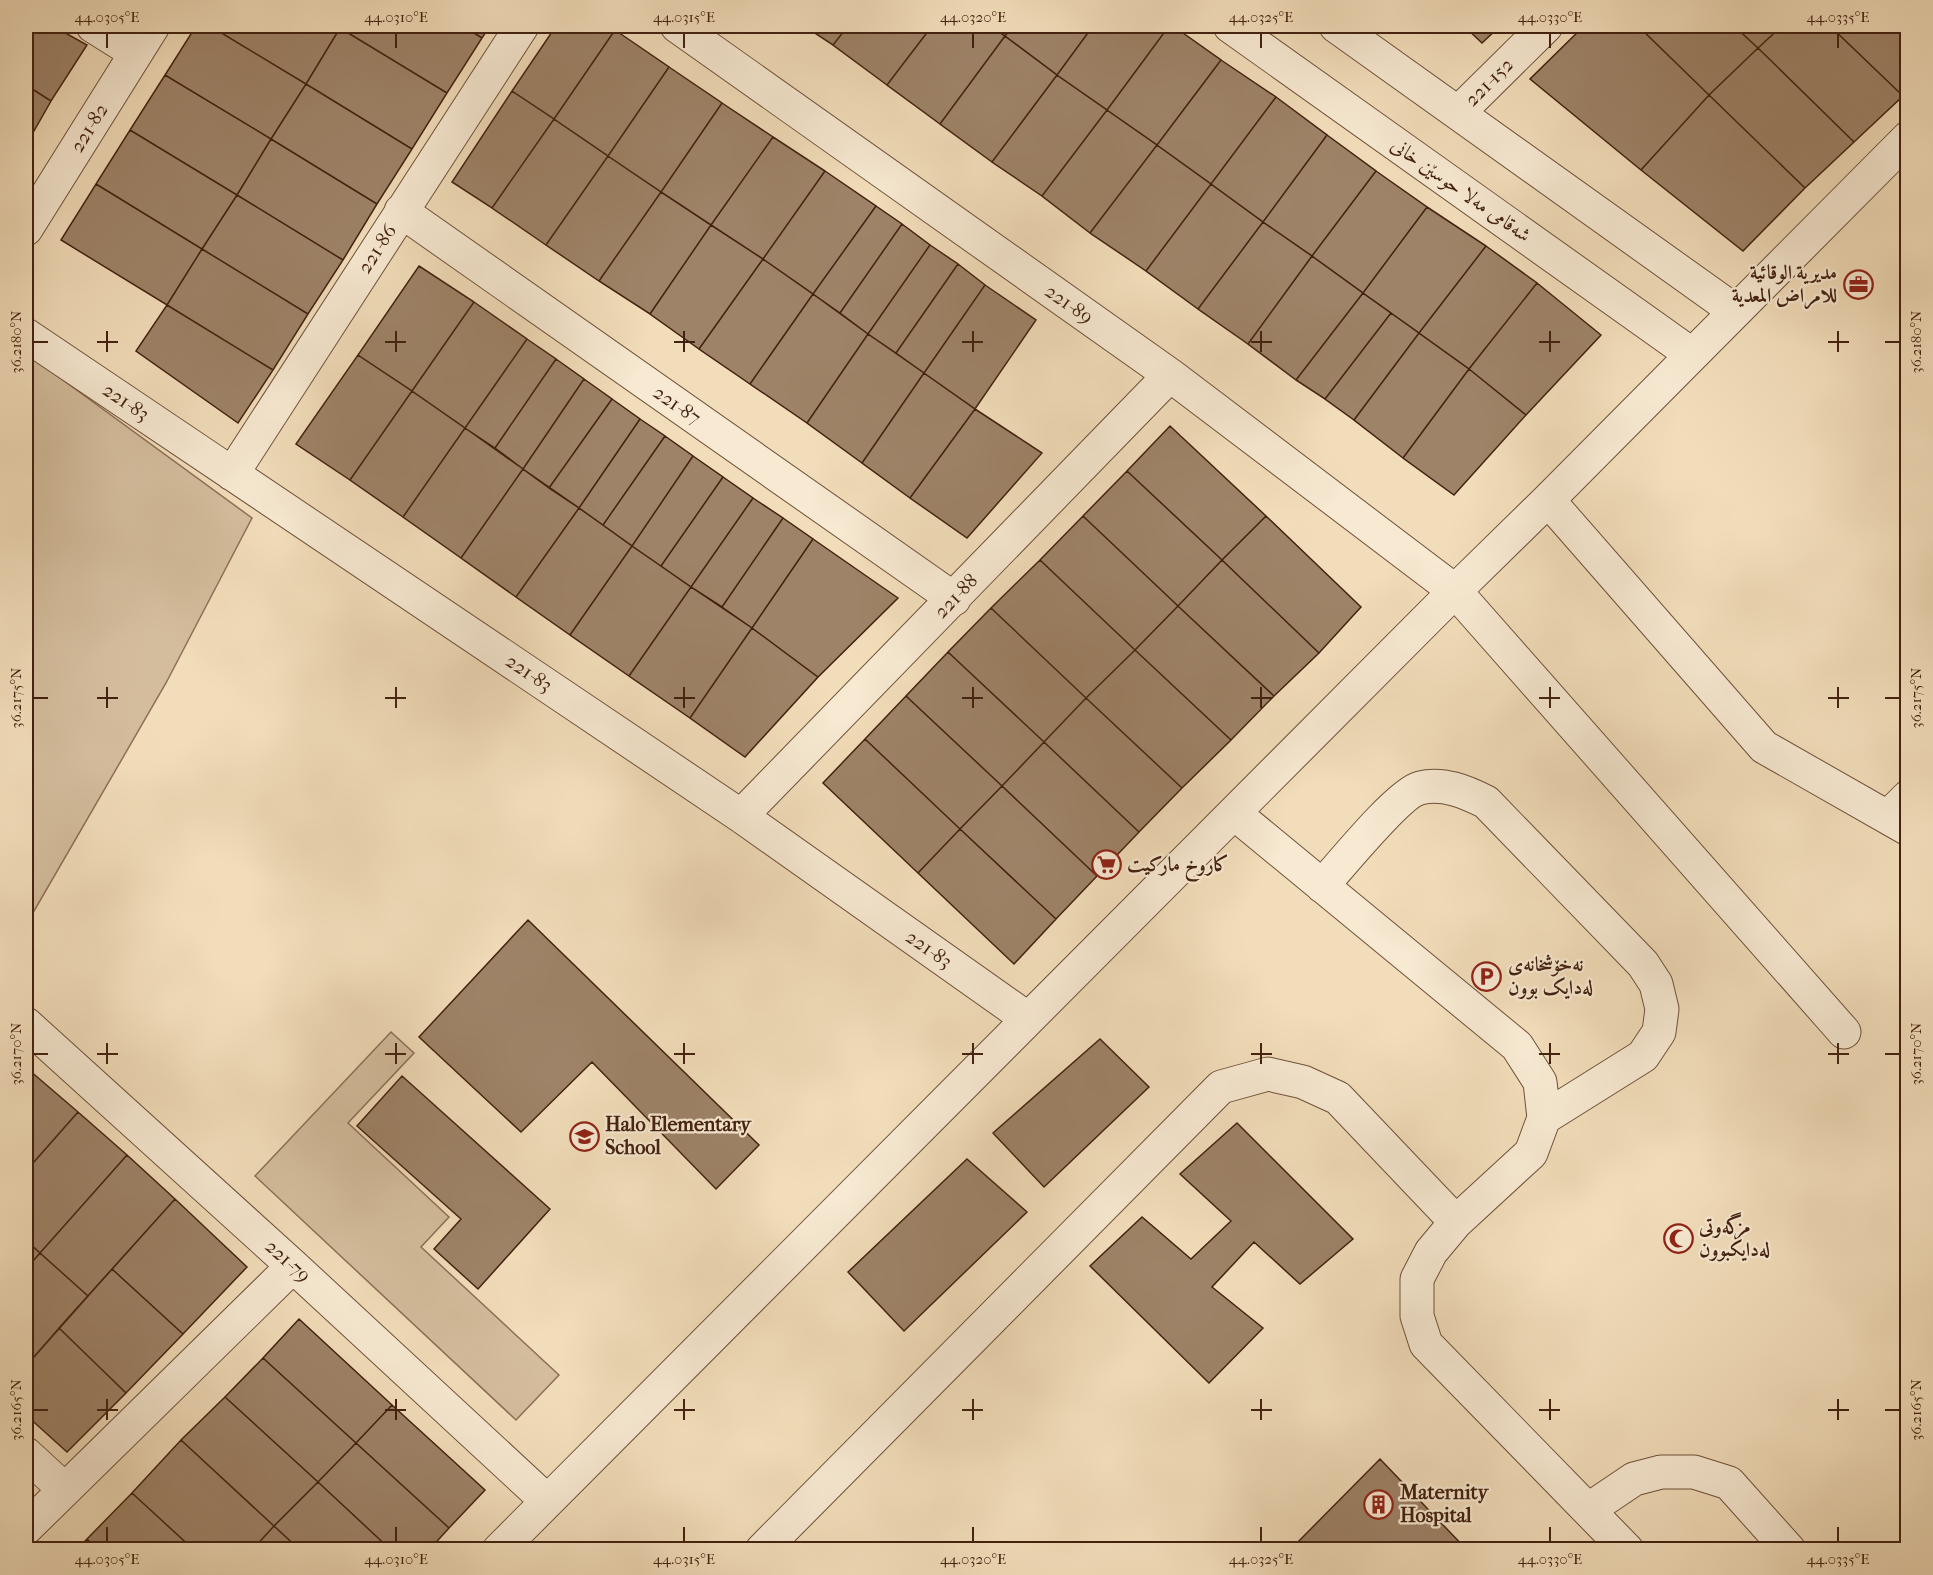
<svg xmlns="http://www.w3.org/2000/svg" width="1933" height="1575" font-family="'IM FELL French Canon',Amiri,serif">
<rect width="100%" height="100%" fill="#f2ddba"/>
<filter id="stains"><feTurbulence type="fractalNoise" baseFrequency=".00333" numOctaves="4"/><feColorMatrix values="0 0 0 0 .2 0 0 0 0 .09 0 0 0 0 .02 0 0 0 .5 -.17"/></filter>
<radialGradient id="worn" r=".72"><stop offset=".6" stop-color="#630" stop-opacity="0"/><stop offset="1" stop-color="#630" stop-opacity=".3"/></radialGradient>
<path fill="#d4bd9d" stroke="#8c6f56" stroke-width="1.5" d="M26 353 252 518 166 683 26 925Z
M391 1032 414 1053 348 1123 449 1217 421 1247 559 1375 516 1420 255 1176Z"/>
<path fill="#9e8368" stroke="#432110" stroke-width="1.5" d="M26 26H53L87 45 51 101 26 85Z
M196 26H210L306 84 271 139 165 75Z
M210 26H336L340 28 306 84Z
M342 26H463L482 38 447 93 340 28Z
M463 26H490L482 38Z
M556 26H609L615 30 554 119 512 91Z
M804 26H848L833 45Z
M848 26H932L887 85 833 45Z
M932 26H990L1005 36 940 124 887 85Z
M990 26H1013L1005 36Z
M1013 26H1093L1057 75 1005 36Z
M1093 26H1169L1107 110 1057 75Z
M1169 26H1173L1221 60 1157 145 1107 110Z
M1464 26H1500L1482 43Z
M1584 26H1638L1709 95 1641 170 1530 79Z
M1638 26H1734L1758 48 1709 95Z
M1734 26H1782L1758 48Z
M1782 26H1830L1903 96 1854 142 1758 48Z
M1830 26H1908V91L1903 96Z
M340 28 447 93 412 149 306 84Z
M615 30 669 67 608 156 554 119Z
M1005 36 1057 75 992 162 940 124Z
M1758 48 1854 142 1805 188 1709 95Z
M1221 60 1276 97 1211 184 1157 145Z
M669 67 722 103 661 192 608 156Z
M165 75 271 139 237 195 130 130Z
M1057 75 1107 110 1042 196 992 162Z
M306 84 412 149 377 204 271 139Z
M26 85 51 101 26 145Z
M512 91 554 119 492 208 452 182Z
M1709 95 1805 188 1743 251 1641 170Z
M1276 97 1327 135 1263 222 1211 184Z
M722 103 773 137 711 225 661 192Z
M1107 110 1157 145 1090 233 1042 196Z
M554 119 608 156 546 245 492 208Z
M130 130 237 195 202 249 96 184Z
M1327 135 1376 171 1312 256 1263 222Z
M773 137 825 171 763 259 711 225Z
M271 139 377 204 343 260 237 195Z
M1157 145 1211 184 1146 271 1090 233Z
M608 156 661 192 599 281 546 245Z
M825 171 876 206 813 294 763 259Z
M1376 171 1427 207 1363 293 1312 256Z
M96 184 202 249 167 305 61 240Z
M1211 184 1263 222 1198 309 1146 271Z
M661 192 711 225 650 314 599 281Z
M237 195 343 260 308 314 202 249Z
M876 206 902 224 840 313 813 294Z
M1427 207 1486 246 1419 333 1363 293Z
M1263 222 1312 256 1248 344 1198 309Z
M902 224 930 245 868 334 840 313Z
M711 225 763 259 699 349 650 314Z
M930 245 958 264 896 353 868 334Z
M1486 246 1537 283 1469 369 1419 333Z
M202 249 308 314 273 370 167 305Z
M1312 256 1363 293 1296 380 1248 344Z
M763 259 813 294 750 384 699 349Z
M958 264 985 285 924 373 896 353Z
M419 266 474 302 412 391 358 355Z
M1537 283 1601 335 1526 415 1469 369Z
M985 285 1036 320 975 409 924 373Z
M1363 293 1391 313 1325 399 1296 380Z
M813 294 868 334 807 423 750 384Z
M474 302 527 339 465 428 412 391Z
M167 305 273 370 238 423 136 351Z
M1391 313 1419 333 1354 420 1325 399Z
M1419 333 1469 369 1403 458 1354 420Z
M868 334 924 373 862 463 807 423Z
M527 339 556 359 495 448 465 428Z
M358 355 412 391 350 480 296 444Z
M556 359 584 379 523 469 495 448Z
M1469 369 1526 415 1454 495 1403 458Z
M924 373 975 409 910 498 862 463Z
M584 379 612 399 549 488 523 469Z
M412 391 465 428 403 517 350 480Z
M612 399 640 419 579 508 549 488Z
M975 409 1042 453 967 538 910 498Z
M640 419 665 436 603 525 579 508Z
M1170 426 1266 516 1222 560 1127 471Z
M465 428 523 469 461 558 403 517Z
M665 436 693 456 632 546 603 525Z
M693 456 723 477 661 566 632 546Z
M523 469 579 508 516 597 461 558Z
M1127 471 1222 560 1178 606 1083 516Z
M723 477 753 498 691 587 661 566Z
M753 498 783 518 722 607 691 587Z
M579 508 632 546 570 635 516 597Z
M1083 516 1178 606 1135 650 1040 560Z
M1266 516 1361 607 1319 653 1222 560Z
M783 518 813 539 752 628 722 607Z
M813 539 898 598 818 677 752 628Z
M632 546 691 587 629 676 570 635Z
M1040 560 1135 650 1086 698 991 608Z
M1222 560 1319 653 1274 696 1178 606Z
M691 587 752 628 690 718 629 676Z
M1178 606 1274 696 1231 740 1135 650Z
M991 608 1086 698 1044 742 948 652Z
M752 628 818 677 745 757 690 718Z
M1135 650 1231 740 1182 788 1086 698Z
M948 652 1044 742 1002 786 906 696Z
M906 696 1002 786 960 829 865 739Z
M1086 698 1182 788 1139 832 1044 742Z
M865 739 960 829 918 873 823 783Z
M1044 742 1139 832 1097 876 1002 786Z
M1002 786 1097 876 1056 919 960 829Z
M960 829 1056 919 1014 964 918 873Z
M528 920 759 1145 716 1189 592 1062 521 1132 419 1037Z
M1100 1039 1149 1087 1044 1187 993 1133Z
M29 1070 78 1112 26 1171V1074Z
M402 1076 550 1209 478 1289 434 1249 461 1219 357 1126Z
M78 1112 127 1155 40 1253 26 1240V1171Z
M1237 1123 1353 1239 1300 1284 1254 1242 1212 1287 1263 1328 1209 1383 1090 1266 1142 1217 1191 1259 1231 1221 1180 1174Z
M127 1155 175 1199 88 1296 40 1253Z
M967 1159 1027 1212 904 1331 848 1272Z
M175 1199 247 1267 183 1334 112 1269Z
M26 1240 40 1253 26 1269Z
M40 1253 88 1296 26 1366V1269Z
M112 1269 183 1334 126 1393 59 1328Z
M299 1319 392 1405 356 1443 263 1358Z
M59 1328 126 1393 67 1452 26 1415V1366Z
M263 1358 356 1443 318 1482 225 1397Z
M225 1397 318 1482 274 1526 181 1440Z
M392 1405 485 1490 449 1528 356 1443Z
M181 1440 274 1526 252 1550H194L132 1493Z
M356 1443 449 1528 429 1550H391L318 1482Z
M1380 1459 1467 1550H1290Z
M318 1482 391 1550H300L274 1526Z
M132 1493 194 1550H98L87 1539Z
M274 1526 300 1550H252Z
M87 1539 98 1550H76Z"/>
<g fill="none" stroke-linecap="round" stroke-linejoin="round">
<defs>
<path id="minor" d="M93 26 136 53
M677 26 1170 375 1455 591 1844 1032
M1230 26 1691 354
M1336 26 1735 311
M1458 113 1546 26
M401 211 954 599
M26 229 153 26
M26 335 741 816 1028 1019
M232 474 522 26
M1548 500 1764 747 1908 829
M1234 813 1517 1046 1540 1082 1544 1118 1531 1153 1456 1222 1431 1252 1417 1279V1316L1426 1344 1627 1550
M741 816 1170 375
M1888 817 1908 797
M1322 886C1340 866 1399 793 1420 788 1443 782 1466 792 1486 802L1643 964 1656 984 1662 1009 1659 1032 1643 1056 1544 1118
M26 1024 293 1266 547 1501
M26 1454 64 1489
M1588 1510 1634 1479 1661 1472H1694L1729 1483 1789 1550
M26 1528 293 1266
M499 1550 1455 591 1548 500 1908 138
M762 1550 1221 1087 1268 1074 1303 1082 1338 1098 1456 1222"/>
</defs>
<use href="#minor" stroke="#6f503a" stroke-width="35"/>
<use href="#minor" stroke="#f7e9d2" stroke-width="33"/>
</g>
<path fill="none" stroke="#432110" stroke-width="2" d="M107 33V48M396 33V48M684 33V48M973 33V48M1261 33V48M1550 33V48M1838 33V48M107 331V352M396 331V352M684 331V352M973 331V352M1261 331V352M1550 331V352M1838 331V352M33 342H48M97 342H118M385 342H406M674 342H695M962 342H983M1251 342H1272M1539 342H1560M1828 342H1849M1885 342H1900M107 687V708M396 687V708M684 687V708M973 687V708M1261 687V708M1550 687V708M1838 687V708M33 698H48M97 698H118M385 698H406M674 698H695M962 698H983M1251 698H1272M1539 698H1560M1828 698H1849M1885 698H1900M107 1043V1064M396 1043V1064M684 1043V1064M973 1043V1064M1261 1043V1064M1550 1043V1064M1838 1043V1064M33 1054H48M97 1054H118M385 1054H406M674 1054H695M962 1054H983M1251 1054H1272M1539 1054H1560M1828 1054H1849M1885 1054H1900M107 1399V1420M396 1399V1420M684 1399V1420M973 1399V1420M1261 1399V1420M1550 1399V1420M1838 1399V1420M33 1410H48M97 1410H118M385 1410H406M674 1410H695M962 1410H983M1251 1410H1272M1539 1410H1560M1828 1410H1849M1885 1410H1900M107 1527V1542M396 1527V1542M684 1527V1542M973 1527V1542M1261 1527V1542M1550 1527V1542M1838 1527V1542"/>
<defs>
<symbol id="office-ring" viewBox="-11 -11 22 22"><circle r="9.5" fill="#f7e9d2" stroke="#8f2418" stroke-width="1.5"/><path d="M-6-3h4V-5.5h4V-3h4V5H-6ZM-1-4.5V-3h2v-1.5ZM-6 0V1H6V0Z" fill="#8f2418"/></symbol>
<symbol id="supermarket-ring" viewBox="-11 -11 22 22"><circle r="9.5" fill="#f7e9d2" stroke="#8f2418" stroke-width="1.5"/><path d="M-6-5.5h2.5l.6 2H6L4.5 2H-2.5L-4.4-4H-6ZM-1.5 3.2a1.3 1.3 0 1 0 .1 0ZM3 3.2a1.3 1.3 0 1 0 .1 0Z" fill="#8f2418"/></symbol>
<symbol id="parking-ring" viewBox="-11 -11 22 22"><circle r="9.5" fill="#f7e9d2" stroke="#8f2418" stroke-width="1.5"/><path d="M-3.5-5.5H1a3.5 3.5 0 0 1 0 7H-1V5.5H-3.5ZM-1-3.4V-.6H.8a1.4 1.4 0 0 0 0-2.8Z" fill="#8f2418"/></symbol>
<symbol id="school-ring" viewBox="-11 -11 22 22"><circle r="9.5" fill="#f7e9d2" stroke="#8f2418" stroke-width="1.5"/><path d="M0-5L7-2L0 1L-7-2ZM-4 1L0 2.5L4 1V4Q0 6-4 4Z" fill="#8f2418"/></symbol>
<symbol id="mosque-ring" viewBox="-11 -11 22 22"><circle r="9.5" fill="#f7e9d2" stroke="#8f2418" stroke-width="1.5"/><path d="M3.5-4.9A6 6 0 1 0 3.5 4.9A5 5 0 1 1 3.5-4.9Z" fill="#8f2418"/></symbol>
<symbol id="building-ring" viewBox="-11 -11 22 22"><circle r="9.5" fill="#f7e9d2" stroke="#8f2418" stroke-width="1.5"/><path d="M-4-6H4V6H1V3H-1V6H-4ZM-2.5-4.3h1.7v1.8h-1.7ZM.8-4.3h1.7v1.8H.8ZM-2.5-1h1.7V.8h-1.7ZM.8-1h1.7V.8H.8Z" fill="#8f2418"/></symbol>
</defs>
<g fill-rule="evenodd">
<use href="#office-ring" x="1842" y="268" width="33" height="33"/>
<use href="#supermarket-ring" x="1090" y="848" width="33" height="33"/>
<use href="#parking-ring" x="1470" y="960" width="33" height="33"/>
<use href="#school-ring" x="568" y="1120" width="33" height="33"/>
<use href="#mosque-ring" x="1662" y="1222" width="33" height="33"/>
<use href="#building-ring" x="1362" y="1488" width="33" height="33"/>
</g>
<g text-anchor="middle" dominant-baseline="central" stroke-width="4.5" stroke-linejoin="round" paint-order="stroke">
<g font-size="20" fill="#432110" stroke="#f7e9d2">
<text transform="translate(1489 82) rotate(-45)">221-152</text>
<text transform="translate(89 128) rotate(-58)">221-82</text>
<text transform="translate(1461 190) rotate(35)">شەقامی مەلا حوسێن خانی</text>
<text transform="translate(377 249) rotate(-57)">221-86</text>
<text transform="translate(1069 304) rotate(35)">221-89</text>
<text transform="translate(126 402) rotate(34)">221-83</text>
<text transform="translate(677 405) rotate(35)">221-87</text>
<text transform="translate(956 596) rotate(-46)">221-88</text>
<text transform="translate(529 673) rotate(34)">221-83</text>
<text transform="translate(929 949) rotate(35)">221-83</text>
<text transform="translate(288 1261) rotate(42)">221-79</text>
</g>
<g font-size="20" font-weight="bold" fill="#432110" stroke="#f7e9d2" text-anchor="start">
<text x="1837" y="272" text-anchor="end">مديرية الوقائية<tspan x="1837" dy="23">للامراض المعدية</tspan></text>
<text x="1127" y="864">كاروخ ماركیت</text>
<text x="1508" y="964">نەخۆشخانەی<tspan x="1508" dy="23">لەدایک بوون</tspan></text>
<text x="605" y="1124">Halo Elementary<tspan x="605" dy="23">School</tspan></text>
<text x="1699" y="1226">مزگەوتی<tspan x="1699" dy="23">لەدایکبوون</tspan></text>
<text x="1400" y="1492">Maternity<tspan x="1400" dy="23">Hospital</tspan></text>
</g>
</g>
<rect width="1933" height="1575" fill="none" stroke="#f2ddba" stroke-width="66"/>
<rect x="33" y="33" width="1867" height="1509" fill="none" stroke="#432110" stroke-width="2"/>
<g font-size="15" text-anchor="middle" fill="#432110">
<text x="107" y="22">44.0305°E</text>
<text x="396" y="22">44.0310°E</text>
<text x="684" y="22">44.0315°E</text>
<text x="973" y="22">44.0320°E</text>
<text x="1261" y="22">44.0325°E</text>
<text x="1550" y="22">44.0330°E</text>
<text x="1838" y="22">44.0335°E</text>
<text transform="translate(16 342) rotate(-90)" y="5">36.2180°N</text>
<text transform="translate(1916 342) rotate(-90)" y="5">36.2180°N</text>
<text transform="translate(16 698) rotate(-90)" y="5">36.2175°N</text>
<text transform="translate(1916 698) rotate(-90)" y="5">36.2175°N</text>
<text transform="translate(16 1054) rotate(-90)" y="5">36.2170°N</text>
<text transform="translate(1916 1054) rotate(-90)" y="5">36.2170°N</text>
<text transform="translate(16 1410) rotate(-90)" y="5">36.2165°N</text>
<text transform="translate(1916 1410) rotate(-90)" y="5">36.2165°N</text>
<text x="107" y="1564">44.0305°E</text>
<text x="396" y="1564">44.0310°E</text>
<text x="684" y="1564">44.0315°E</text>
<text x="973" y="1564">44.0320°E</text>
<text x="1261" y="1564">44.0325°E</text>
<text x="1550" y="1564">44.0330°E</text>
<text x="1838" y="1564">44.0335°E</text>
</g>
<rect width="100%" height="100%" filter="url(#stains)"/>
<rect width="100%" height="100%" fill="url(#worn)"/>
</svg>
